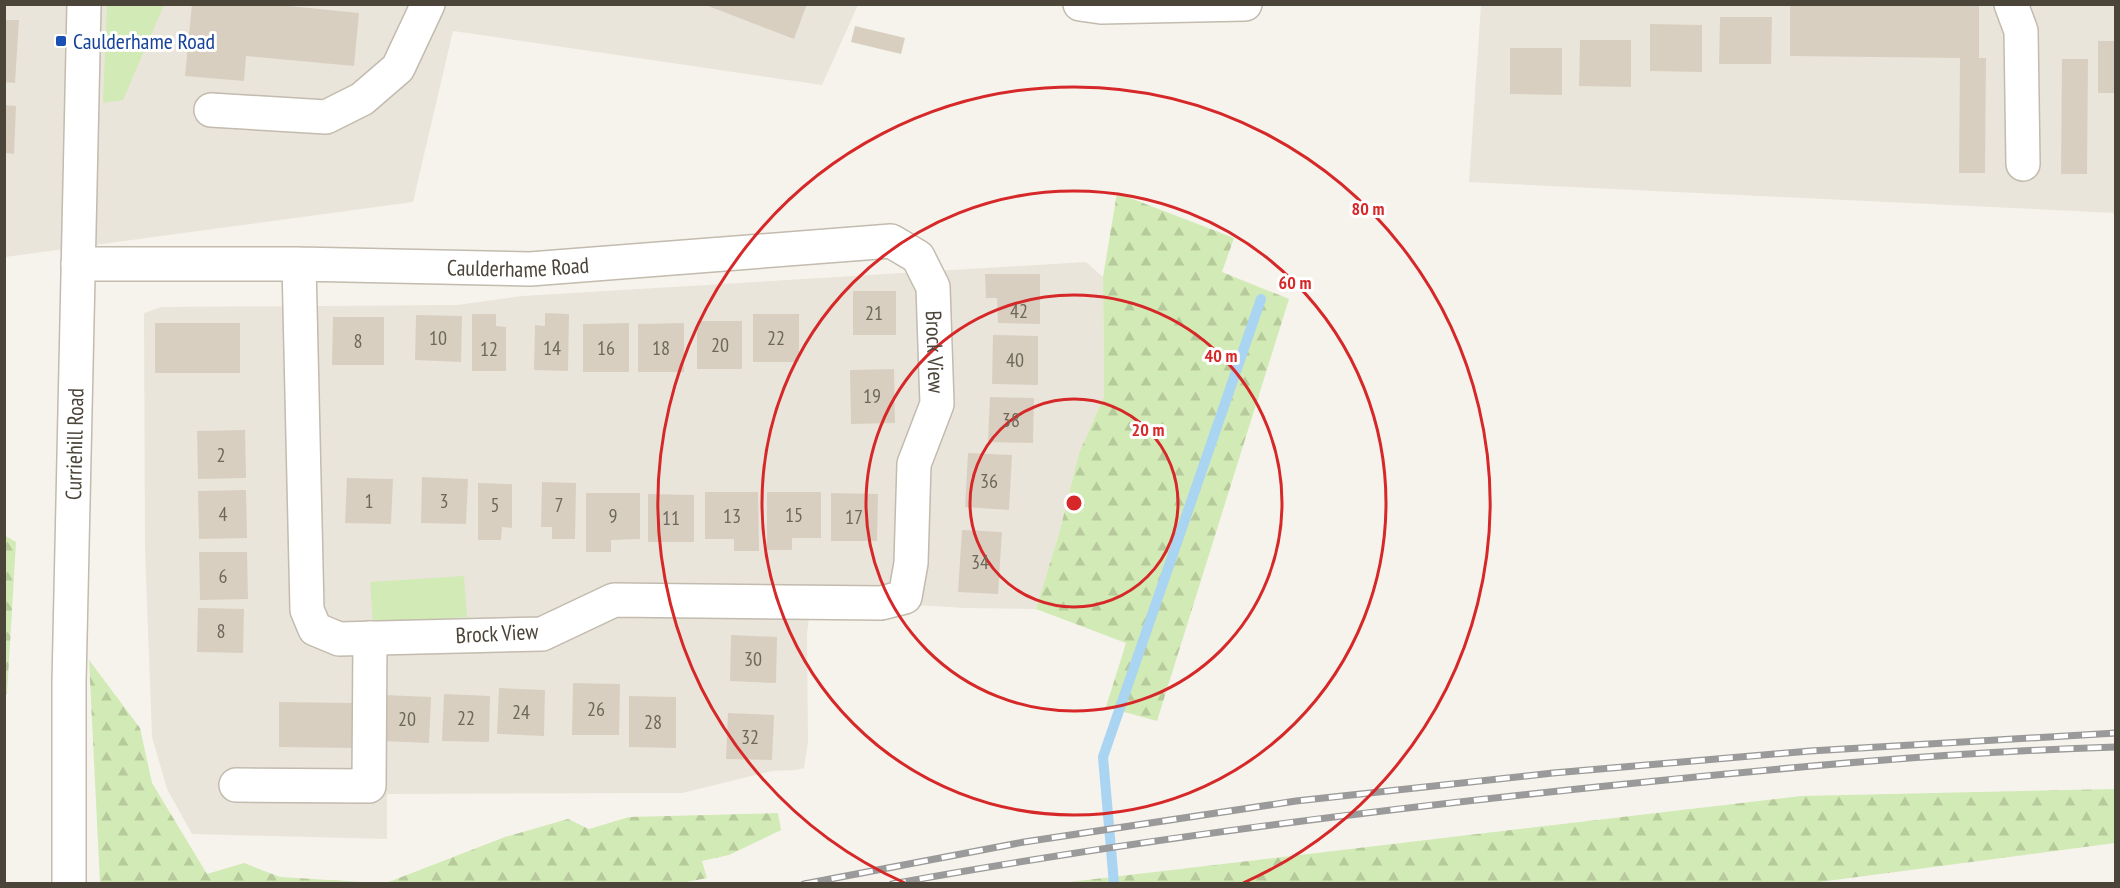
<svg xmlns="http://www.w3.org/2000/svg" width="2120" height="888" font-family="'PT Sans Narrow',sans-serif">
<defs>
<pattern id="forest-firs" width="22" height="20" patternUnits="userSpaceOnUse" patternTransform="scale(1.5)"><rect width="22" height="20" fill="#d2eab5"/><path d="M5 1l3.5 6h-7zM16 11l3.5 6h-7z" fill="#b6ca9c"/></pattern>
</defs>
<rect width="100%" height="100%" fill="#f6f3ec"/>
<path fill="#eae5da" d="M4 5H858L822 85 453 31 413 202 5 257Z
M1481 5H2115V213L1469 182Z
M1086 262 1103 277 1104 397 1079 453 1060 530 1036 609 965 608 881 603 811 602 807 634 808 742 804 768 796 770 772 771 682 793 387 794V839L192 834 167 789 152 737 145 549 144 313 162 307 457 305 522 296Z"/>
<path fill="#d2eab5" d="M107 5H164L123 100 103 103Z
M464 576 467 617 373 623 370 582Z"/>
<path fill="url(#forest-firs)" d="M1117 193 1234 238 1222 272 1289 299 1157 721 1106 707 1126 643 1036 609 1060 530 1079 453 1104 397 1103 277Z
M4 535 16 542 7 694H5Z
M89 660 140 728 152 783 207 874 244 863 280 877 378 883H100Z
M2115 789V843L1804 884 1061 883 1801 796Z
M778 813 781 830 729 855 702 861 707 878 676 884 386 883 505 837 568 819 589 829 629 817Z"/>
<g fill="none" stroke-linecap="round" stroke-linejoin="round">
<path stroke="#a9d4f2" stroke-width="10" d="M1114 884 1103 757 1261 299"/>
</g>
<path fill="#d8cfc1" d="M192 4H269L359 13 354 66 246 56 244 81 185 76Z
M703 4H807L794 39Z
M1790 4 1979 6V58H1986L1985 173H1959L1960 58 1790 56Z
M1720 17H1772L1771 64H1719Z
M4 20H19L15 83 4 82Z
M1650 24 1702 25V72L1650 71Z
M855 26 905 38 901 54 851 42Z
M1580 40H1631V87L1579 86Z
M2098 41H2116V93H2098Z
M1510 48H1562V95L1510 94Z
M2062 59H2088L2087 174H2061Z
M4 105 16 106 14 154 4 153Z
M985 274H1040V324L998 323 997 298H986Z
M853 291H896V335H853Z
M545 313 569 314 568 371 534 370 535 325 545 326Z
M472 314H496V326L506 327V371H472Z
M753 314H799V362H753Z
M416 315 462 316 461 362 415 360Z
M333 317H384V365H332Z
M697 321H742V369H697Z
M155 323H240V373H155Z
M629 323V372H583V324Z
M684 323V372H638V324Z
M993 335 1038 336V385L992 384Z
M894 369 895 423 851 424 850 370Z
M990 397 1034 398 1033 443 988 442Z
M245 430 246 478 198 479 197 431Z
M968 453 1012 455 1009 510 965 507Z
M422 477 468 479 466 524 421 523Z
M347 478 393 479 391 524 345 523Z
M542 482 576 483 575 539H552V527H541Z
M478 483 512 484V528L502 527 501 540H478Z
M246 490 247 538 199 539 198 491Z
M705 492H758L759 551H734V539H705Z
M767 492H821V538H792V550H767Z
M586 493H640V539L611 540V552H586Z
M831 493 878 494 877 541H831Z
M648 494 694 495V542H648Z
M962 530 1002 532 998 594 958 592Z
M199 552H247L248 599 200 600Z
M198 608 244 609 243 653 197 652Z
M731 635 777 637 776 683 730 681Z
M573 683 620 684 619 735H572Z
M499 688 545 690 544 736 497 734Z
M444 694 490 696 489 742 442 741Z
M384 695 431 697 429 743 383 741Z
M629 696 676 697V748L629 747Z
M279 702 354 703V748L279 747Z
M728 713 774 715 772 760 726 759Z"/>
<g fill="none" stroke-linecap="round" stroke-linejoin="round">
<defs>
<g id="minor">
<path d="M1080 4 1101 7 1245 4"/>
<path d="M2011 4 2021 31 2023 164"/>
<path d="M211 110 326 117 362 99 398 68 428 4"/>
<path id="s1" d="M78 264H299L530 269 891 241 918 257 933 287 937 404 914 464 911 563 905 597 881 603 614 600 542 634 339 639 315 629 307 610 299 264"/>
<path d="M236 785 369 786 370 638"/>
<path id="s2" d="M69 884V683L84 4"/>
</g>
</defs>
<use href="#minor" stroke="#c2bbae" stroke-width="36"/>
<use href="#minor" stroke="#fff" stroke-width="33"/>
<defs>
<path id="rail" d="M804 884 1024 842 1296 801 1553 773 1810 751 2116 733
M892 884C1132 840 1373 810 1616 785 1782 768 1948 752 2116 747"/>
</defs>
<use href="#rail" stroke="#9a9a9a" stroke-width="7"/>
<use href="#rail" stroke="#fff" stroke-width="4.5" stroke-dasharray="14" stroke-linecap="butt"/>
</g>
<g fill="none" stroke="#d62828" stroke-width="3">
<circle cx="1074" cy="503" r="104"/>
<circle cx="1074" cy="503" r="208"/>
<circle cx="1074" cy="503" r="312"/>
<path d="M905 883A416 416 0 1 1 1243 883"/>
</g>
<rect fill="#1a4fb4" stroke="#fff" stroke-width="2" x="55" y="35" width="12" height="12" rx="3"/>
<g text-anchor="middle" dominant-baseline="central" stroke-width="6" stroke-linejoin="round" paint-order="stroke">
<g font-size="20" fill="#6e675b">
<text x="1019" y="311">42</text>
<text x="874" y="313">21</text>
<text x="438" y="338">10</text>
<text x="776" y="338">22</text>
<text x="358" y="341">8</text>
<text x="720" y="345">20</text>
<text x="552" y="348">14</text>
<text x="606" y="348">16</text>
<text x="661" y="348">18</text>
<text x="489" y="349">12</text>
<text x="1015" y="360">40</text>
<text x="872" y="396">19</text>
<text x="1011" y="420">38</text>
<text x="221" y="455">2</text>
<text x="989" y="481">36</text>
<text x="369" y="501">1</text>
<text x="444" y="501">3</text>
<text x="495" y="505">5</text>
<text x="559" y="505">7</text>
<text x="223" y="514">4</text>
<text x="794" y="515">15</text>
<text x="613" y="516">9</text>
<text x="732" y="516">13</text>
<text x="854" y="517">17</text>
<text x="671" y="518">11</text>
<text x="980" y="562">34</text>
<text x="223" y="576">6</text>
<text x="221" y="631">8</text>
<text x="753" y="659">30</text>
<text x="596" y="709">26</text>
<text x="521" y="712">24</text>
<text x="466" y="718">22</text>
<text x="407" y="719">20</text>
<text x="653" y="722">28</text>
<text x="750" y="737">32</text>
</g>
<g font-size="22" fill="#164399" stroke="#fff" text-anchor="start">
<text x="73" y="41">Caulderhame Road</text>
</g>
<g font-size="22" fill="#4b4439" stroke="#fff">
<text stroke="none"><textPath href="#s1" startOffset="440">Caulderhame Road</textPath></text>
<text stroke="none"><textPath href="#s1" startOffset="944">Brock View</textPath></text>
<text stroke="none"><textPath href="#s2" startOffset="440">Curriehill Road</textPath></text>
<text transform="translate(497 633) rotate(-3)">Brock View</text>
</g>
</g>
<circle cx="1074" cy="503" r="9" fill="#d62828" stroke="#fff" stroke-width="3"/>
<g font-size="18" text-anchor="middle" font-weight="bold" fill="#d62828" stroke="#fff" stroke-width="6" stroke-linejoin="round" paint-order="stroke">
<text x="1368" y="215">80 m</text>
<text x="1295" y="289">60 m</text>
<text x="1221" y="362">40 m</text>
<text x="1148" y="436">20 m</text>
</g>
<rect width="2120" height="888" fill="none" stroke="#4b4439" stroke-width="12"/>
</svg>
